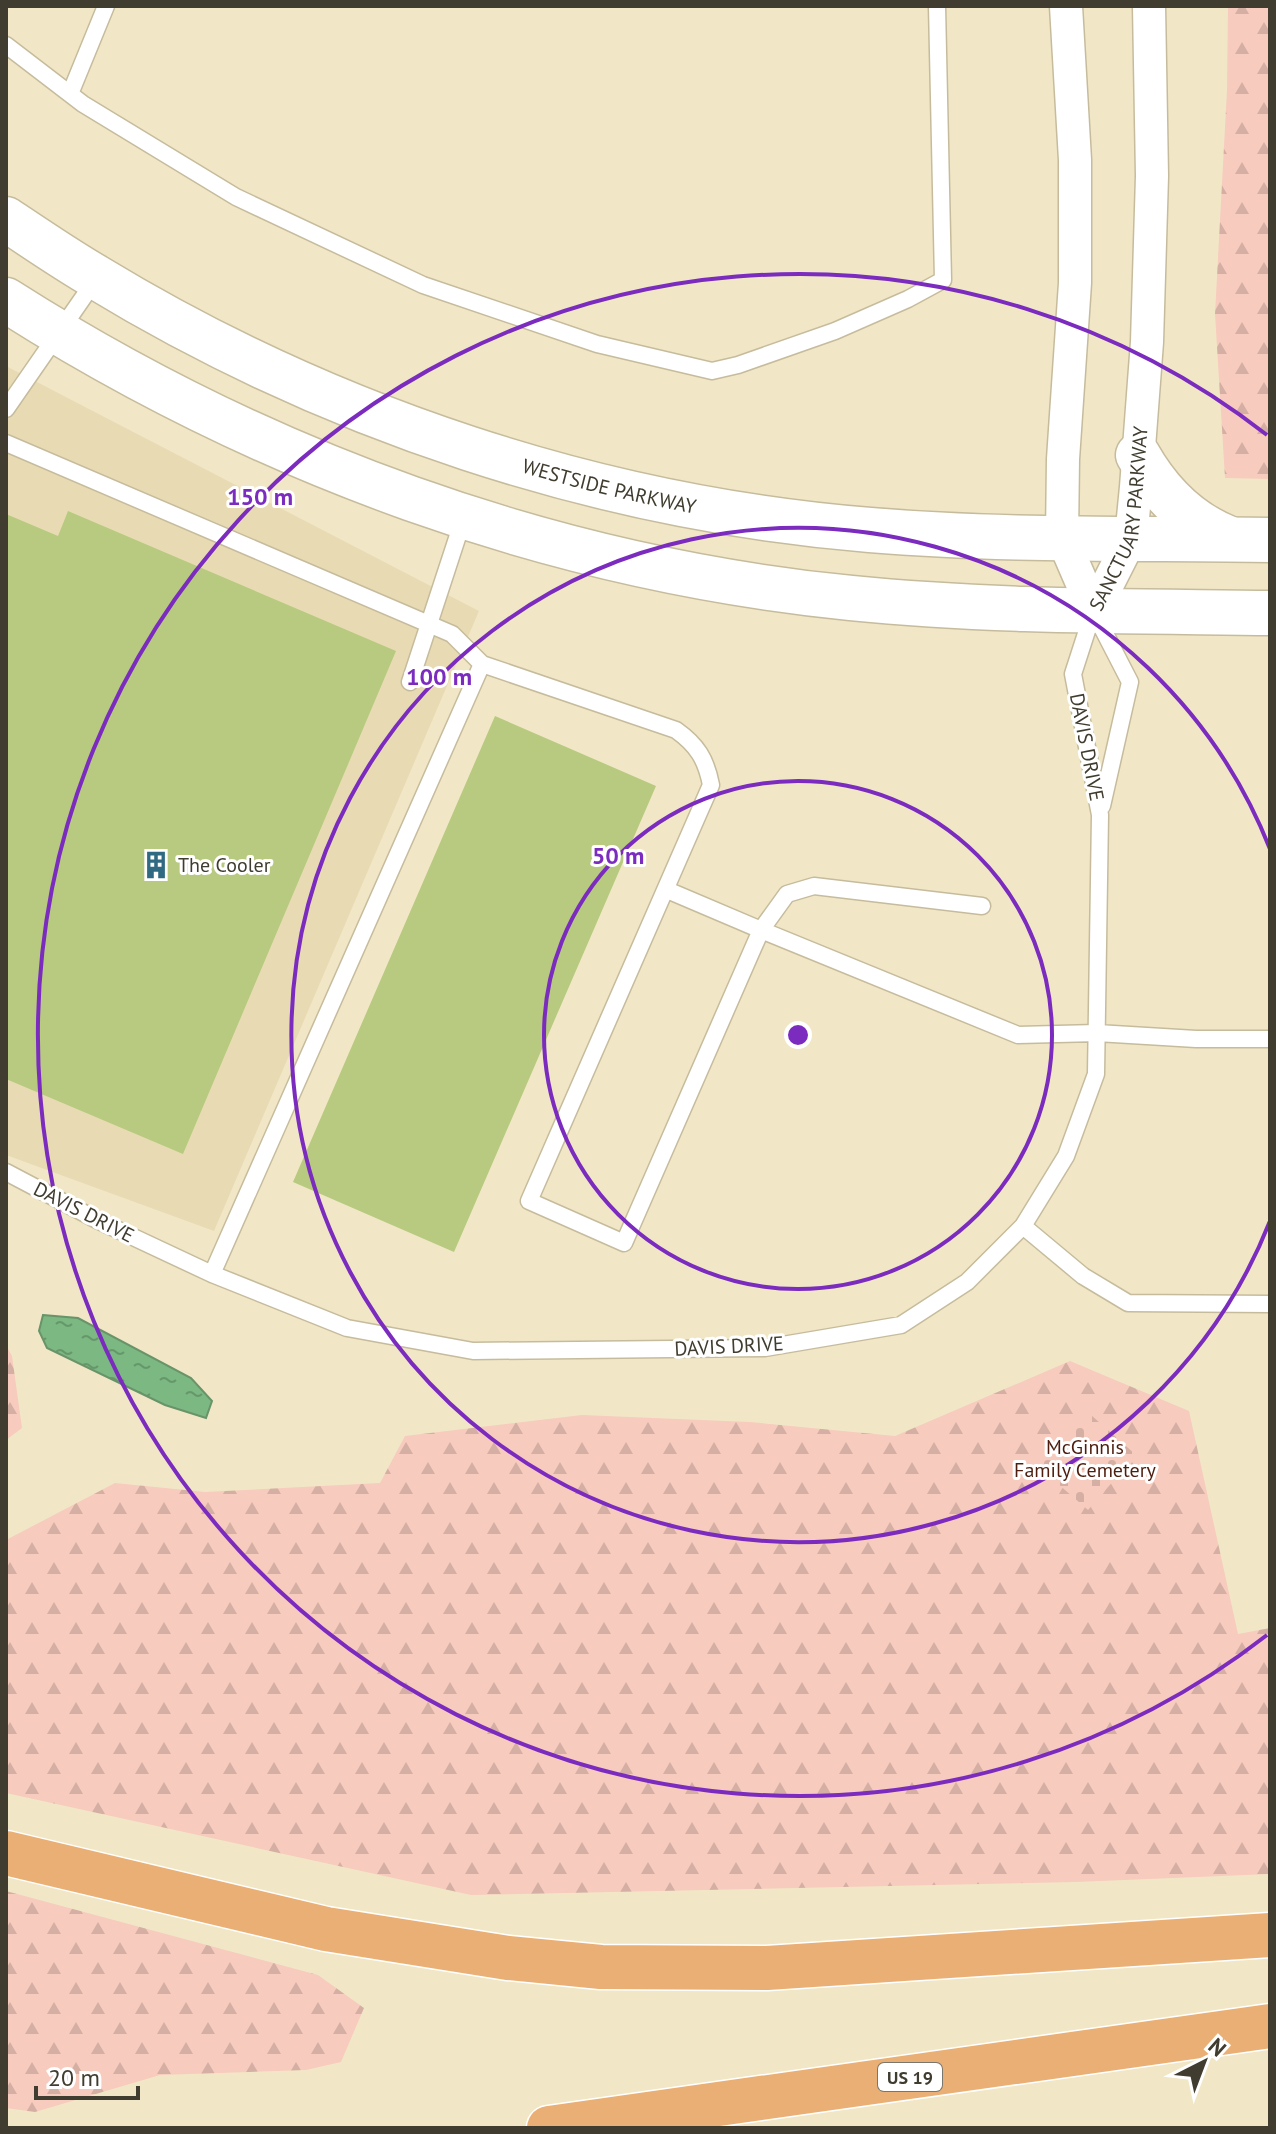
<svg xmlns="http://www.w3.org/2000/svg" width="1276" height="2134" font-family="'PT Sans',sans-serif">
<defs>
<pattern id="forest-firs" width="22" height="20" patternUnits="userSpaceOnUse" patternTransform="scale(2)"><rect width="22" height="20" fill="#f7cbbd"/><path d="M5 1l3.5 6h-7zM16 11l3.5 6h-7z" fill="#d5afa3"/></pattern>
<pattern id="cemetery-stones" width="16" height="16" patternUnits="userSpaceOnUse" patternTransform="scale(2)"><rect width="16" height="16" fill="#f7cbbd"/><path d="M2 7V4a2 2 0 0 1 4 0v3zM10 15v-3a2 2 0 0 1 4 0v3z" fill="#d5afa3"/></pattern>
<pattern id="water-ripples" width="26" height="14" patternUnits="userSpaceOnUse" patternTransform="scale(2)"><rect width="26" height="14" fill="#7bb882"/><path d="M2 4q2-2 4 0t4 0M15 11q2-2 4 0t4 0" fill="none" stroke="#66976b"/></pattern>
</defs>
<rect width="100%" height="100%" fill="#f1e7c6"/>
<path fill="#e8dbb3" d="M6 366 479 611 214 1231 6 1155Z"/>
<path fill="url(#forest-firs)" d="M1228 6H1270V479L1225 478 1215 314 1227 90Z
M6 1345 12 1356 22 1428 6 1440Z
M1070 1361 1189 1411 1238 1634 1270 1628V1874L1076 1882 471 1895 6 1793V1540L115 1483 205 1492 380 1483 405 1436 582 1415 750 1422 895 1436Z
M6 1891 318 1975 364 2008 341 2062 306 2070 160 2075 35 2112 6 2108Z"/>
<path fill="url(#cemetery-stones)" d="M1082 1407 1136 1455 1088 1510 1034 1463Z"/>
<path fill="url(#water-ripples)" stroke="#699369" stroke-width="2" d="M43 1315 78 1318 191 1378 212 1401 206 1418 165 1405 47 1348 39 1331Z"/>
<path fill="#b7ca7f" d="M68 511 396 651 183 1154 6 1079V514L58 536Z
M495 716 656 786 454 1252 293 1182Z"/>
<g fill="none" stroke-linecap="round" stroke-linejoin="round">
<defs>
<path id="service" d="M6 45 83 104 236 197 423 285 597 344 712 371 738 365 835 331 908 299 943 280 937 6
M70 94 106 6
M6 409 96 279
M6 443 452 634 482 664 212 1274
M1096 616 1130 682 1102 806
M482 664 676 730C697 745 706 759 711 785L529 1201 624 1243 761 930 1018 1035 1097 1033 1196 1039H1270
M410 682 464 517
M667 890 761 930 787 894 814 886 982 906
M6 1172 99 1221 212 1274 347 1328 473 1351 765 1348 901 1325 967 1282 1023 1226 1066 1156 1096 1074 1100 815 1073 674 1093 612
M1023 1226 1083 1276 1128 1303 1270 1304"/>
<g id="minor">
<path d="M1066 6 1075 160V283L1063 459 1062 537 1094 611"/>
<path id="s1" d="M1094 611 1131 538 1136 487 1147 342 1152 176 1149 6"/>
</g>
<g id="secondary">
<path id="s2" d="M6 219C36 239 65 259 96 277 328 418 598 508 870 530 1003 541 1137 538 1270 540"/>
<path d="M6 300C260 462 550 568 851 598 990 612 1130 611 1270 613"/>
<path d="M1138 455C1159 492 1188 522 1228 538"/>
</g>
<path id="motorway" d="M6 1853 326 1929 508 1958 601 1967 767 1968 1270 1935
M549 2128 1270 2026"/>
</defs>
<use href="#service" stroke="#c6bc9d" stroke-width="19"/>
<use href="#minor" stroke="#c6bc9d" stroke-width="35"/>
<use href="#secondary" stroke="#c6bc9d" stroke-width="47"/>
<use href="#motorway" stroke="#fff" stroke-width="47"/>
<use href="#service" stroke="#fff" stroke-width="16"/>
<use href="#minor" stroke="#fff" stroke-width="32"/>
<use href="#secondary" stroke="#fff" stroke-width="44"/>
<use href="#motorway" stroke="#eaaf74" stroke-width="44"/>
</g>
<g fill="none" stroke="#7b2cbf" stroke-width="4">
<circle cx="798" cy="1035" r="254"/>
<path d="M1270 1221A507 507 0 1 1 1270 849"/>
<path d="M1267 1635A761 761 0 1 1 1267 435"/>
</g>
<defs>
<symbol id="building-bare" viewBox="-9 -9 18 18"><path d="M-4-6H4V6H1V3H-1V6H-4ZM-2.5-4.3h1.7v1.8h-1.7ZM.8-4.3h1.7v1.8H.8ZM-2.5-1h1.7V.8h-1.7ZM.8-1h1.7V.8H.8Z" fill="#306a82" stroke="#fff" stroke-width="2.5" paint-order="stroke"/></symbol>
</defs>
<g fill-rule="evenodd">
<use href="#building-bare" x="136" y="845" width="40" height="40"/>
</g>
<g text-anchor="middle" dominant-baseline="central" stroke-width="6" stroke-linejoin="round" paint-order="stroke">
<rect fill="#fff" stroke="#79766d" stroke-width="2" x="878" y="2063" width="64" height="28" rx="6"/>
<g font-size="18" font-weight="bold" fill="#403c2f">
<text x="910" y="2077">US 19</text>
</g>
<g font-size="20" fill="#403c2f" stroke="#fff">
<text stroke="none"><textPath href="#s2" startOffset="664">WESTSIDE PARKWAY</textPath></text>
<text stroke="none"><textPath href="#s1" startOffset="98">SANCTUARY PARKWAY</textPath></text>
<text transform="translate(1087 747) rotate(79)">DAVIS DRIVE</text>
<text transform="translate(84 1212) rotate(27)">DAVIS DRIVE</text>
<text transform="translate(729 1346) rotate(-3)">DAVIS DRIVE</text>
</g>
<g font-size="20" fill="#403c2f" stroke="#fff" text-anchor="start">
<text x="178" y="865">The Cooler</text>
</g>
<g font-size="20" fill="#4e1d0d" stroke="#fff">
<text x="1085" y="1447">McGinnis<tspan x="1085" dy="23">Family Cemetery</tspan></text>
</g>
</g>
<circle cx="798" cy="1035" r="12" fill="#7b2cbf" stroke="#fff" stroke-width="4"/>
<g font-size="24" text-anchor="middle" font-weight="bold" fill="#7b2cbf" stroke="#fff" stroke-width="6" stroke-linejoin="round" paint-order="stroke">
<text x="260" y="505">150 m</text>
<text x="439" y="685">100 m</text>
<text x="618" y="864">50 m</text>
</g>
<rect width="1276" height="2134" fill="none" stroke="#403c2f" stroke-width="16"/>
<g transform="translate(1204 2062) rotate(42)" stroke="#ffffff" stroke-width="6" paint-order="stroke">
<path d="M0-6L14 30L0 20L-14 30Z" fill="#403c2f"/>
<text y="-12" font-size="22" font-weight="bold" text-anchor="middle" fill="#403c2f">N</text>
</g>
<path d="M36 2086v12h102v-12" fill="none" stroke="#403c2f" stroke-width="4"/>
<text x="48" y="2086" font-size="24" fill="#403c2f" stroke="#ffffff" stroke-width="6" paint-order="stroke">20 m</text>
</svg>
